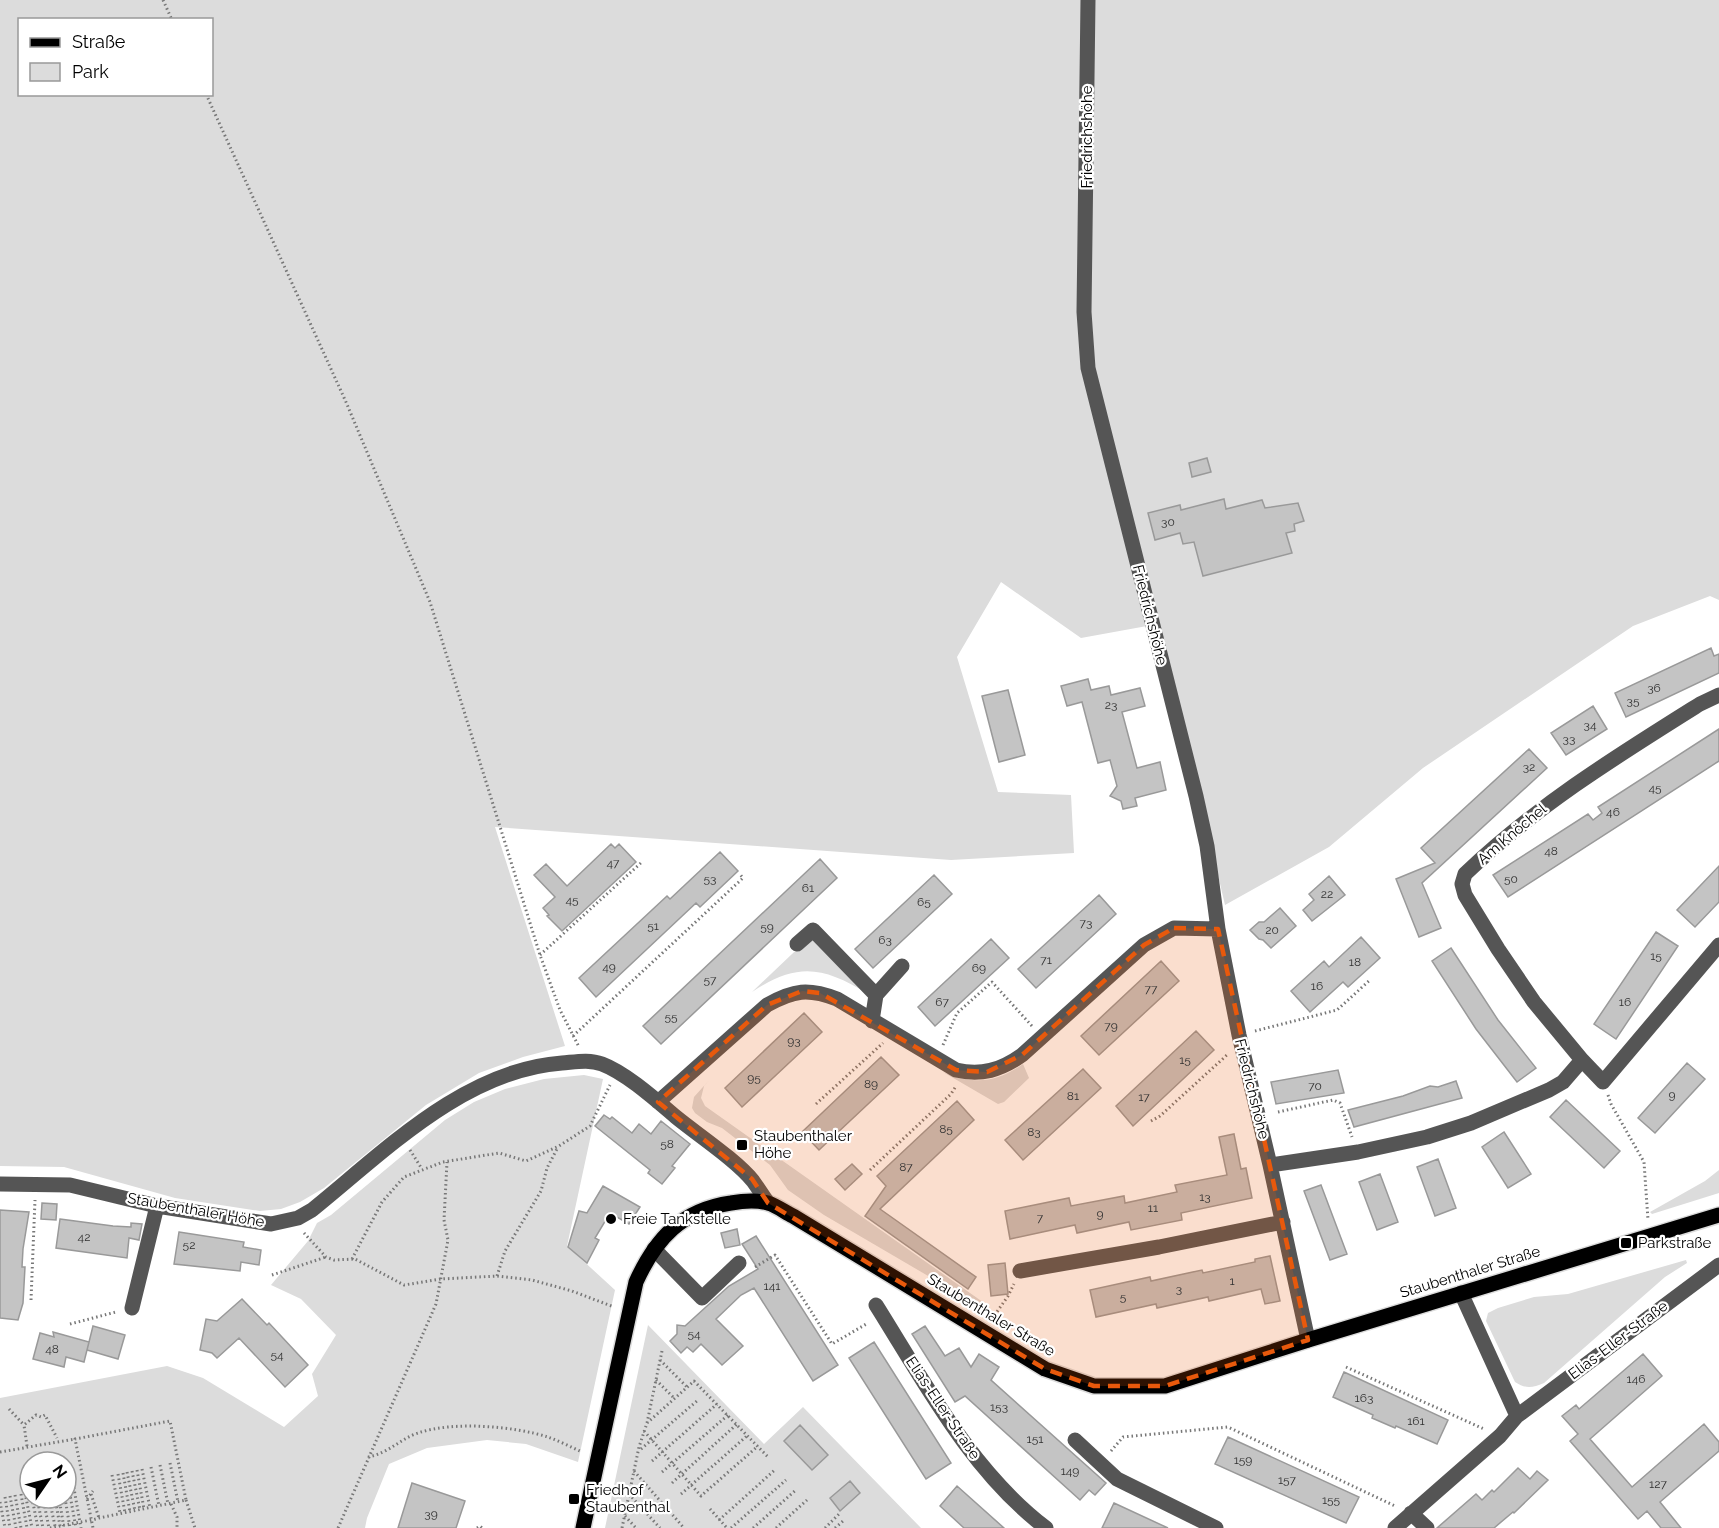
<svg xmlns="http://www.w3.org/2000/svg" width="1719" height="1528" font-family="Raleway,sans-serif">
<rect width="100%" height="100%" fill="#fff"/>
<path fill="#dcdcdc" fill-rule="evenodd" d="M0 0H1719V600L1710 596 1633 626 1423 768 1329 847 1225 905 1211 845 1147 626 1081 638 1001 582 957 657 998 792 1071 795 1074 853 951 860 495 827 565 1046 523 1057 479 1073 426 1105 324 1188 300 1202 281 1209 260 1211 175 1198 64 1167 0 1166ZM20 20H212V94H20Z
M812 935 868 994C823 966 797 962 752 992Z
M1023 1064 1029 1078 1004 1102 998 1104 943 1072C974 1085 996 1083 1023 1064Z
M584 1075 603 1079 567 1246 615 1290 578 1462 526 1444 487 1440 427 1448 389 1464 367 1518 365 1528H0V1398L167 1366 203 1378 284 1427 318 1396 312 1374 336 1335 301 1299 271 1285 308 1241 317 1223 331 1215 445 1120 474 1102 505 1089 544 1079ZM30 1462H66V1498H30Z
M711 1078 704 1086 701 1098 705 1106 987 1305 988 1311 824 1215 788 1190 770 1165 722 1128 707 1122 695 1113 692 1108 694 1097Z
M1719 1170V1193L1652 1214 1650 1212 1705 1181Z
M1686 1260 1687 1263 1665 1277 1544 1383C1532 1388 1526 1389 1515 1382L1486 1321 1488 1313 1498 1308 1534 1297 1568 1294Z
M648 1325 764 1444 803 1407 921 1528H605Z"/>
<path fill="#c4c4c4" stroke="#999" stroke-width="1.5" d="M1207 458 1211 472 1192 477 1189 463Z
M1224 499 1226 509 1262 500 1265 508 1298 503 1304 521 1294 524 1295 531 1286 533 1292 553 1203 576 1194 542 1183 544 1180 533 1155 540 1148 513 1180 505 1181 510Z
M1711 648 1714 656 1719 654V673L1626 717 1615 693Z
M1088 679 1091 690 1109 686 1111 695 1140 688 1145 706 1122 712 1137 768 1160 762 1166 790 1135 798 1137 806 1123 809 1121 801 1110 796 1117 786 1110 760 1098 763 1082 702 1067 706 1061 686Z
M1008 690 1025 755 999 762 982 696Z
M1593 706 1607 729 1566 755 1551 733Z
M1719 729V761L1508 897 1493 875 1588 814 1593 820 1602 813 1598 807Z
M1529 749 1547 768 1422 883 1441 928 1419 937 1396 879 1435 863 1421 848Z
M611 844 615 848 619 844 636 862 562 931 547 916 549 915 543 908 555 897 534 875 546 864 567 886Z
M720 852 738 871 700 907 696 903 596 997 579 978 667 896 670 899Z
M820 859 837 878 661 1044 643 1026Z
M1719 866V902L1695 927 1677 910Z
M934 875 952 894 873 968 855 949Z
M1329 876 1345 895 1312 921 1303 910 1314 900 1309 894Z
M1099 895 1116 914 1036 988 1018 969Z
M1280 908 1296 926 1271 948 1263 940 1259 939 1250 930 1259 922H1264Z
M1656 932 1678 946 1616 1039 1594 1024Z
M1361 937 1380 958 1348 987 1343 982 1310 1012 1291 991 1324 961 1329 967Z
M991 939 1009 958 935 1026 918 1007Z
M1451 948 1498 1020 1536 1068 1517 1082 1476 1029 1432 961Z
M1161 961 1179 981 1099 1055 1081 1036Z
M804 1013 822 1032 742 1107 725 1088Z
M1196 1031 1214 1050 1133 1126 1116 1106Z
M881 1057 899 1075 819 1150 802 1132Z
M1687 1063 1705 1079 1655 1133 1638 1118Z
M1083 1069 1101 1088 1023 1160 1005 1140Z
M1338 1070 1344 1093 1276 1104 1271 1082Z
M1456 1081 1462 1098 1354 1127 1348 1110 1403 1096 1430 1086 1438 1087Z
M1566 1100 1620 1151 1604 1168 1550 1117Z
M957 1101 974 1120 880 1209 976 1277 968 1289 865 1216 886 1186 877 1176Z
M604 1115 610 1119 612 1117 632 1133 639 1124 651 1134 661 1121 690 1144 672 1166 675 1168 662 1184 648 1173 650 1170 595 1126Z
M1504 1132 1531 1174 1508 1188 1482 1147Z
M1234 1134 1241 1169 1246 1168 1252 1198 1181 1213 1182 1220 1131 1230 1129 1222 1077 1233 1075 1225 1010 1239 1005 1211 1069 1198 1071 1206 1124 1196 1125 1203 1177 1192 1175 1185 1227 1175 1219 1137Z
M1438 1159 1456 1208 1435 1216 1417 1167Z
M852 1164 862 1174 845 1190 835 1179Z
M1380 1174 1398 1222 1377 1230 1359 1182Z
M1321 1185 1347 1254 1330 1260 1304 1191Z
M603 1186 640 1207 629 1224 610 1213 595 1238 599 1240 587 1263 568 1247 579 1211 587 1213Z
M42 1203 57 1204 56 1220 41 1219Z
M0 1210 29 1212 23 1249 22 1267H25L23 1303 18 1320 0 1318Z
M60 1219 113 1226 131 1227V1223L142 1224 139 1240 129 1238 127 1258 56 1248Z
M737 1229 740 1245 725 1248 721 1233Z
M179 1232 244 1242 243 1247 261 1250 259 1265 241 1262 240 1271 174 1264Z
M756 1236 838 1365 813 1381 754 1288 741 1295 716 1319 743 1346 722 1365 701 1344 693 1352 687 1347 681 1353 670 1341 677 1334V1325L685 1326 729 1286 758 1269 742 1244Z
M1270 1256 1280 1301 1265 1304 1261 1289 1209 1301 1208 1297 1157 1308 1156 1304 1096 1317 1090 1290 1150 1277 1151 1281 1202 1270 1203 1273 1255 1262V1259Z
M1005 1263 1008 1294 991 1296 988 1265Z
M242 1299 267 1325 269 1323 308 1365 285 1387 239 1338 217 1358 212 1353 200 1350 206 1319 217 1321Z
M93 1326 125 1335 118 1359 87 1350Z
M925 1326 945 1356 959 1348 971 1367 979 1354 999 1367 991 1380 1106 1483 1095 1495 1089 1490 1080 1500 965 1396 955 1402 912 1334Z
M53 1332 89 1342 84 1362 66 1357 64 1367 33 1359 40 1333 54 1337Z
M874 1342 951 1463 926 1479 849 1358Z
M1643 1354 1662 1376 1590 1439 1632 1487 1704 1424 1719 1442V1451L1660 1502 1681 1528H1661L1647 1511 1638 1519 1570 1441 1578 1434 1562 1416 1576 1405 1579 1409Z
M1344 1372 1448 1420 1437 1444 1396 1426 1395 1428 1372 1418 1373 1415 1333 1397Z
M800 1425 828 1455 812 1470 784 1441Z
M1228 1437 1359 1497 1346 1523 1215 1464Z
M1518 1468 1530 1479 1537 1471 1548 1480 1514 1513 1513 1512 1494 1528H1437L1476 1494 1482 1500 1492 1490 1494 1492Z
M850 1481 860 1493 840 1511 830 1498Z
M412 1483 465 1501 456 1528H398Z
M957 1486 1004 1528H964L940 1506Z
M1114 1503 1168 1528H1102Z"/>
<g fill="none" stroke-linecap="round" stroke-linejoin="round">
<defs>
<path id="major" d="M583 1528 636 1282C656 1238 682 1210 731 1203 742 1201 757 1200 768 1203 777 1206 785 1212 793 1216L1045 1369 1094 1386H1165L1308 1340 1719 1215"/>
</defs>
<use href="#major" stroke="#dbdbdb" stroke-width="18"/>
<path stroke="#777" stroke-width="3" stroke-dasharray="1.5 3" stroke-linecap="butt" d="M163 0 172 20
M206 94 346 402 430 602 540 955 560 1010 579 1047
M540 955 643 861
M1255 1031 1337 1010 1370 980
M573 1036 743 878 739 873
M943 1045 957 1013 992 982 1032 1026
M1608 1095 1611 1104 1644 1162 1648 1220
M816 1104 883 1043
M1278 1112 1333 1100 1340 1103 1352 1137
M1151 1121 1160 1116 1228 1054
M410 1150 422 1169
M870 1170 951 1094 956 1086
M304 1233 326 1257 334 1260 355 1259 404 1285 441 1279 497 1276 532 1280 572 1291 614 1307
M352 1259 382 1202 404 1177 443 1162 499 1153 526 1161 559 1146 590 1126 610 1085
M755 1267 775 1255 832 1344 868 1323
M272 1275 326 1257
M497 1276 505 1251 541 1191 547 1168 558 1147
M31 1300 35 1200
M992 1319 1008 1296 1014 1284
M70 1324 116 1312
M660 1360 687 1387
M1346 1367 1484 1429
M656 1380 674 1398
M9 1409 24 1425
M647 1423 662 1351
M644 1431 701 1496 758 1446
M27 1446 24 1425 36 1415 41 1417 45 1415 57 1438
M641 1449 698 1400
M1111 1451 1123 1437 1228 1427 1395 1506
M0 1452 75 1439
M368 1457C389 1453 400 1439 418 1433 453 1421 513 1426 548 1437 559 1441 571 1447 582 1452
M652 1461 717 1404
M170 1463 178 1502
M160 1465 168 1504
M151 1467 159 1506
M142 1469 150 1508
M137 1470 144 1509
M132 1471 140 1510
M634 1471 684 1528
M127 1472 135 1511
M662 1472 728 1415
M123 1473 130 1512
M118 1474 125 1513
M112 1475 120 1513
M73 1483 81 1528
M672 1483 737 1424
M68 1484 76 1528
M25 1493 32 1528
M21 1494 27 1528
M91 1494 99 1518
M629 1494 660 1528
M681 1494 748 1435
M15 1495 21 1528
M10 1496 16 1528
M5 1497 10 1528
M32 1498 38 1528
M37 1498 43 1528
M43 1498 49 1528
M49 1498 55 1526
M55 1498 60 1526
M59 1498 64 1528
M65 1498 70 1528
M87 1499 93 1491
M186 1500 195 1528
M0 1502 5 1528
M171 1504 177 1517V1528
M710 1509 727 1528
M625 1516 636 1528
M719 1520 776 1469
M50 1528 80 1522C86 1521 93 1520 99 1518L186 1500 170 1421 75 1439C81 1469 87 1498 93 1528
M338 1528 436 1304 448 1240 444 1220 447 1162
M477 1528 480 1526 482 1528
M622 1528 639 1447 647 1423 694 1381 768 1457
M731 1528 786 1480
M753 1528 796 1490
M776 1528 807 1500
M825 1528 839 1514
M835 1528 844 1520"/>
<path stroke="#555" stroke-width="15" d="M1088 0 1084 312 1088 368 1196 796 1207 846 1218 929 1239 1035 1270 1165 1308 1340
M797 944 813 930 876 995 872 1021
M876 995 902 966
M1582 1060 1603 1082 1719 945
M658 1102 767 1005C794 990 808 988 837 999L956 1070C981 1076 1001 1070 1022 1055L1144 945 1174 928 1218 929
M1270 1165 1358 1152 1427 1137 1471 1123 1549 1090 1563 1082 1582 1060 1534 1002 1498 949 1465 895 1462 884 1465 874C1536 806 1617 756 1700 704L1719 695
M0 1184 70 1185 157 1206 271 1224 298 1218 312 1210C384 1152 464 1070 562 1063 575 1062 589 1059 602 1064 626 1073 656 1100 676 1117 698 1135 736 1160 753 1181 758 1188 763 1196 768 1203
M654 1249 702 1298 739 1263
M1020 1271 1159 1247 1283 1222
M1461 1293 1517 1416
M876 1305C925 1383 971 1471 1046 1528
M132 1308 157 1206
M1075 1440 1117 1479 1216 1528
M1411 1513 1427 1528
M1395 1528 1500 1436 1517 1416 1719 1265"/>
<use href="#major" stroke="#000" stroke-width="15"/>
</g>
<path fill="#e8590c" fill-opacity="0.2" stroke="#e8590c" stroke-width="4.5" stroke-dasharray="12 8" stroke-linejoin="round" d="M1174 928 1218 929 1308 1340 1165 1386H1094L1045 1369 768 1203 752 1179 658 1102 767 1005 802 991 820 993 956 1070 987 1072 1022 1055 1144 945Z"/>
<g fill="#000" stroke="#fff" stroke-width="2">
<rect x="736" y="1139" width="12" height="12" rx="3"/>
<circle cx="611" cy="1219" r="6"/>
<rect x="1620" y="1237" width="12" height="12" rx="3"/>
<rect x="568" y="1493" width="12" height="12" rx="3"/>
</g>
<g text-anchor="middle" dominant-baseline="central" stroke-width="4.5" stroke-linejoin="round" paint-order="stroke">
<g font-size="12" fill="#313131">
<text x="1168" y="522">30</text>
<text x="1654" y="688">36</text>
<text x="1633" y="701">35</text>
<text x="1111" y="705">23</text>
<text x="1590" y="725">34</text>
<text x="1569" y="739">33</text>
<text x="1529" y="767">32</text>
<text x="1655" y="788">45</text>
<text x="1613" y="812">46</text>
<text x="1551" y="851">48</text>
<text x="613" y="863">47</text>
<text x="710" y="879">53</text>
<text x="1511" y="879">50</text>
<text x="808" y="888">61</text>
<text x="1327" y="894">22</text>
<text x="572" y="900">45</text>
<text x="924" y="902">65</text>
<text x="1086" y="923">73</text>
<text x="653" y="926">51</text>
<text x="767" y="927">59</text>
<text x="1272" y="930">20</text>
<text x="885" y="940">63</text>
<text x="1656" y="956">15</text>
<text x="1046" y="960">71</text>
<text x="1355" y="962">18</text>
<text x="609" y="967">49</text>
<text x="979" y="968">69</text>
<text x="710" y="980">57</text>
<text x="1317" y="986">16</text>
<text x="1151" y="989">77</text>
<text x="942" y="1002">67</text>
<text x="1625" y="1002">16</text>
<text x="671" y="1017">55</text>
<text x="1111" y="1026">79</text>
<text x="794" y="1041">93</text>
<text x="1185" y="1060">15</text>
<text x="754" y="1078">95</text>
<text x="871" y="1084">89</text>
<text x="1315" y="1086">70</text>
<text x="1672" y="1095">9</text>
<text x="1073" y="1096">81</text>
<text x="1144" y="1097">17</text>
<text x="946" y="1129">85</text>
<text x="1034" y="1132">83</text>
<text x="667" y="1144">58</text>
<text x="906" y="1167">87</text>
<text x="1205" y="1197">13</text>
<text x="1153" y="1208">11</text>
<text x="1100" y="1214">9</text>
<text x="1040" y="1218">7</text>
<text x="84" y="1237">42</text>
<text x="189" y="1245">52</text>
<text x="1232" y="1281">1</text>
<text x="772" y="1286">141</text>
<text x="1179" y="1289">3</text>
<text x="1123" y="1297">5</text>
<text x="694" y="1334">54</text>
<text x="52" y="1349">48</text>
<text x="277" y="1355">54</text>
<text x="1636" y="1379">146</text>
<text x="1364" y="1398">163</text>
<text x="999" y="1407">153</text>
<text x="1416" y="1421">161</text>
<text x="1035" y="1439">151</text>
<text x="1243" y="1460">159</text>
<text x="1070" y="1471">149</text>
<text x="1287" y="1480">157</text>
<text x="1658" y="1484">127</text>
<text x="1331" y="1500">155</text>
<text x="431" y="1514">39</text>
</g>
<g font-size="15" fill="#000" stroke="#fff">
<text transform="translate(1087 137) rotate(-90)">Friedrichshöhe</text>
<text transform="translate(1150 615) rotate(76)">Friedrichshöhe</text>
<text transform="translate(1512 834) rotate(-40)">Am Knöchel</text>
<text transform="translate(1252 1089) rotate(76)">Friedrichshöhe</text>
<text transform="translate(196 1210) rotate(10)">Staubenthaler Höhe</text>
<text transform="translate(1470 1272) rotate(-17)">Staubenthaler Straße</text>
<text transform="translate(991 1315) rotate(31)">Staubenthaler Straße</text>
<text transform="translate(1618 1340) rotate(-37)">Elias-Eller-Straße</text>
<text transform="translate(943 1408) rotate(56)">Elias-Eller-Straße</text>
</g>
<g font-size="15" fill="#000" stroke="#fff" text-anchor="start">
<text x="754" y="1136">Staubenthaler<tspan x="754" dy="17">Höhe</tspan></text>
<text x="623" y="1219">Freie Tankstelle</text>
<text x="1638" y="1243">Parkstraße</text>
<text x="586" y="1490">Friedhof<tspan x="586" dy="17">Staubenthal</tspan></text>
</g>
</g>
<rect x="18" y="18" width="195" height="78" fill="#ffffff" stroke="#999999" stroke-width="1.5"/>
<rect x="30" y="38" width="30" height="9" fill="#000000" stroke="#999999" stroke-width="1.5"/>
<text x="72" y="48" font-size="18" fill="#000000">Straße</text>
<rect x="30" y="63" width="30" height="18" fill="#dcdcdc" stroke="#999999" stroke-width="1.5"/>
<text x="72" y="78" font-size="18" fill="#000000">Park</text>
<g transform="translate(48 1480) rotate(55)"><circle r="28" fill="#ffffff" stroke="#999999" stroke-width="1.5"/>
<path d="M0-4.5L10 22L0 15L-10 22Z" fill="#000000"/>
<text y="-9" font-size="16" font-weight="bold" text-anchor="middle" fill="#000000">N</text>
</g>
</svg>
